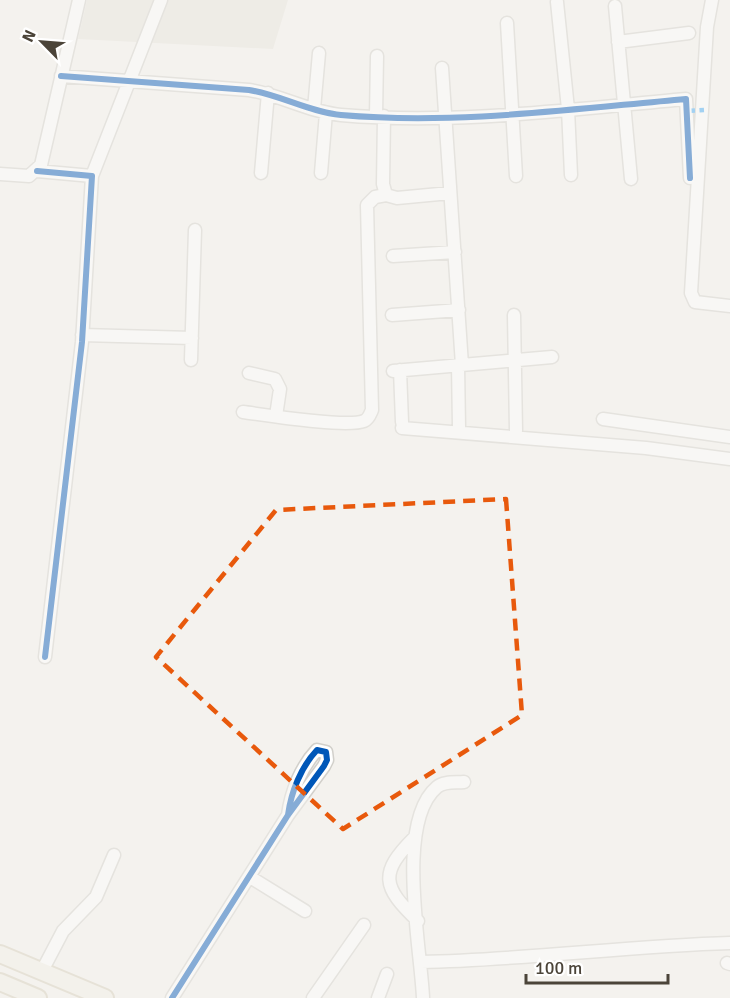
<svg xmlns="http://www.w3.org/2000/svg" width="730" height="998" font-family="Signika,sans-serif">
<rect width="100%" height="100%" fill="#f4f2ee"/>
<path fill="#e7e4dc" d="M87 0H288L273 49 78 39Z"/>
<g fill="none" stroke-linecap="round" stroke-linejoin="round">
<defs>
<path id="minor" d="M712 0 707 27 691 293 695 302 730 306
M557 2 568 109 571 175
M615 6 631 179
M507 23 516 176
M618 42 689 33
M442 68 462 365
M61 76 249 90C281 95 309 112 341 115 455 125 572 109 686 99L690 178
M314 109 319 53
M376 116 377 56
M384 116 383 184 386 195 397 198 450 193
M37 171 92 176 82 342 45 657
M261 173 268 93
M321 173 326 113
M0 174 29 176 41 165 79 0
M92 176 161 0
M393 256 455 252
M392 315 459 310
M514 315 516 431
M82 335 192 338
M191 360 195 230
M458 365 459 427
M400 370 402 422
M393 371 552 357
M249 373 275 379 280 389 276 416
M243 412C266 415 346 428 364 421 369 419 370 414 372 410L367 205 375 197 386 195
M603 419 730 437
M402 428 646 448 730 459
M414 838C379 873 382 887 418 921
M250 877 305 911
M421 962C525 960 627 946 730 943
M727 963 730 964
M42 971 63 931 96 897 114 855
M172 998 288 815 324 766 327 760 326 752 317 750C301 767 291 792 288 815
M313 998 364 925
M378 998 387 974
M423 998C421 948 395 822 437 787 444 781 456 783 464 782"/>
<path id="major" d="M0 954 105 998
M0 982 38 998"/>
</defs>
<use href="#minor" stroke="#d2d0cb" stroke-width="15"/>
<use href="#major" stroke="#d6cebb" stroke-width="20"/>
<use href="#minor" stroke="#fdfdfc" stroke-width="12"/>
<use href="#major" stroke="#f2efe6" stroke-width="16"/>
<path stroke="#3fa9f5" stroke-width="4.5" stroke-dasharray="9 4.5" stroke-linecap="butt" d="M686 111 704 110"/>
<defs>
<path id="cycleway" d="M61 76 249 90C281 95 309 112 341 115 455 125 572 109 686 99L690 178
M37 171 92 176 82 342 45 657
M172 998 288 815 324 766 327 760 326 752 317 750C301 767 291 792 288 815"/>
</defs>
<use href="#cycleway" stroke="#fff" stroke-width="10"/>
<use href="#cycleway" stroke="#0057b8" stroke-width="6"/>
</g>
<path d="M0 0H730V998H0ZM506 499 522 715 343 829 156 657 276 510Z" fill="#f4f2ee" fill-opacity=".55" fill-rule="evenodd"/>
<path fill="none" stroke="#e8590c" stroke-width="4.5" stroke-dasharray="12 8" stroke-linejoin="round" d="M506 499 522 715 343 829 156 657 276 510Z"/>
<g transform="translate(42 42) rotate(295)" stroke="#ffffff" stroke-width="4.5" paint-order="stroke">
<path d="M0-4.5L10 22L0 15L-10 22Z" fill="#4b4439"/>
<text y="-9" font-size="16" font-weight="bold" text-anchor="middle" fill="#4b4439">N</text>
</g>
<path d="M526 974v9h142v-9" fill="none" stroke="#4b4439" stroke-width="3"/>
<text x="535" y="974" font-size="18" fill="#4b4439" stroke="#ffffff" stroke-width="4.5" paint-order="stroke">100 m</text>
</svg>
